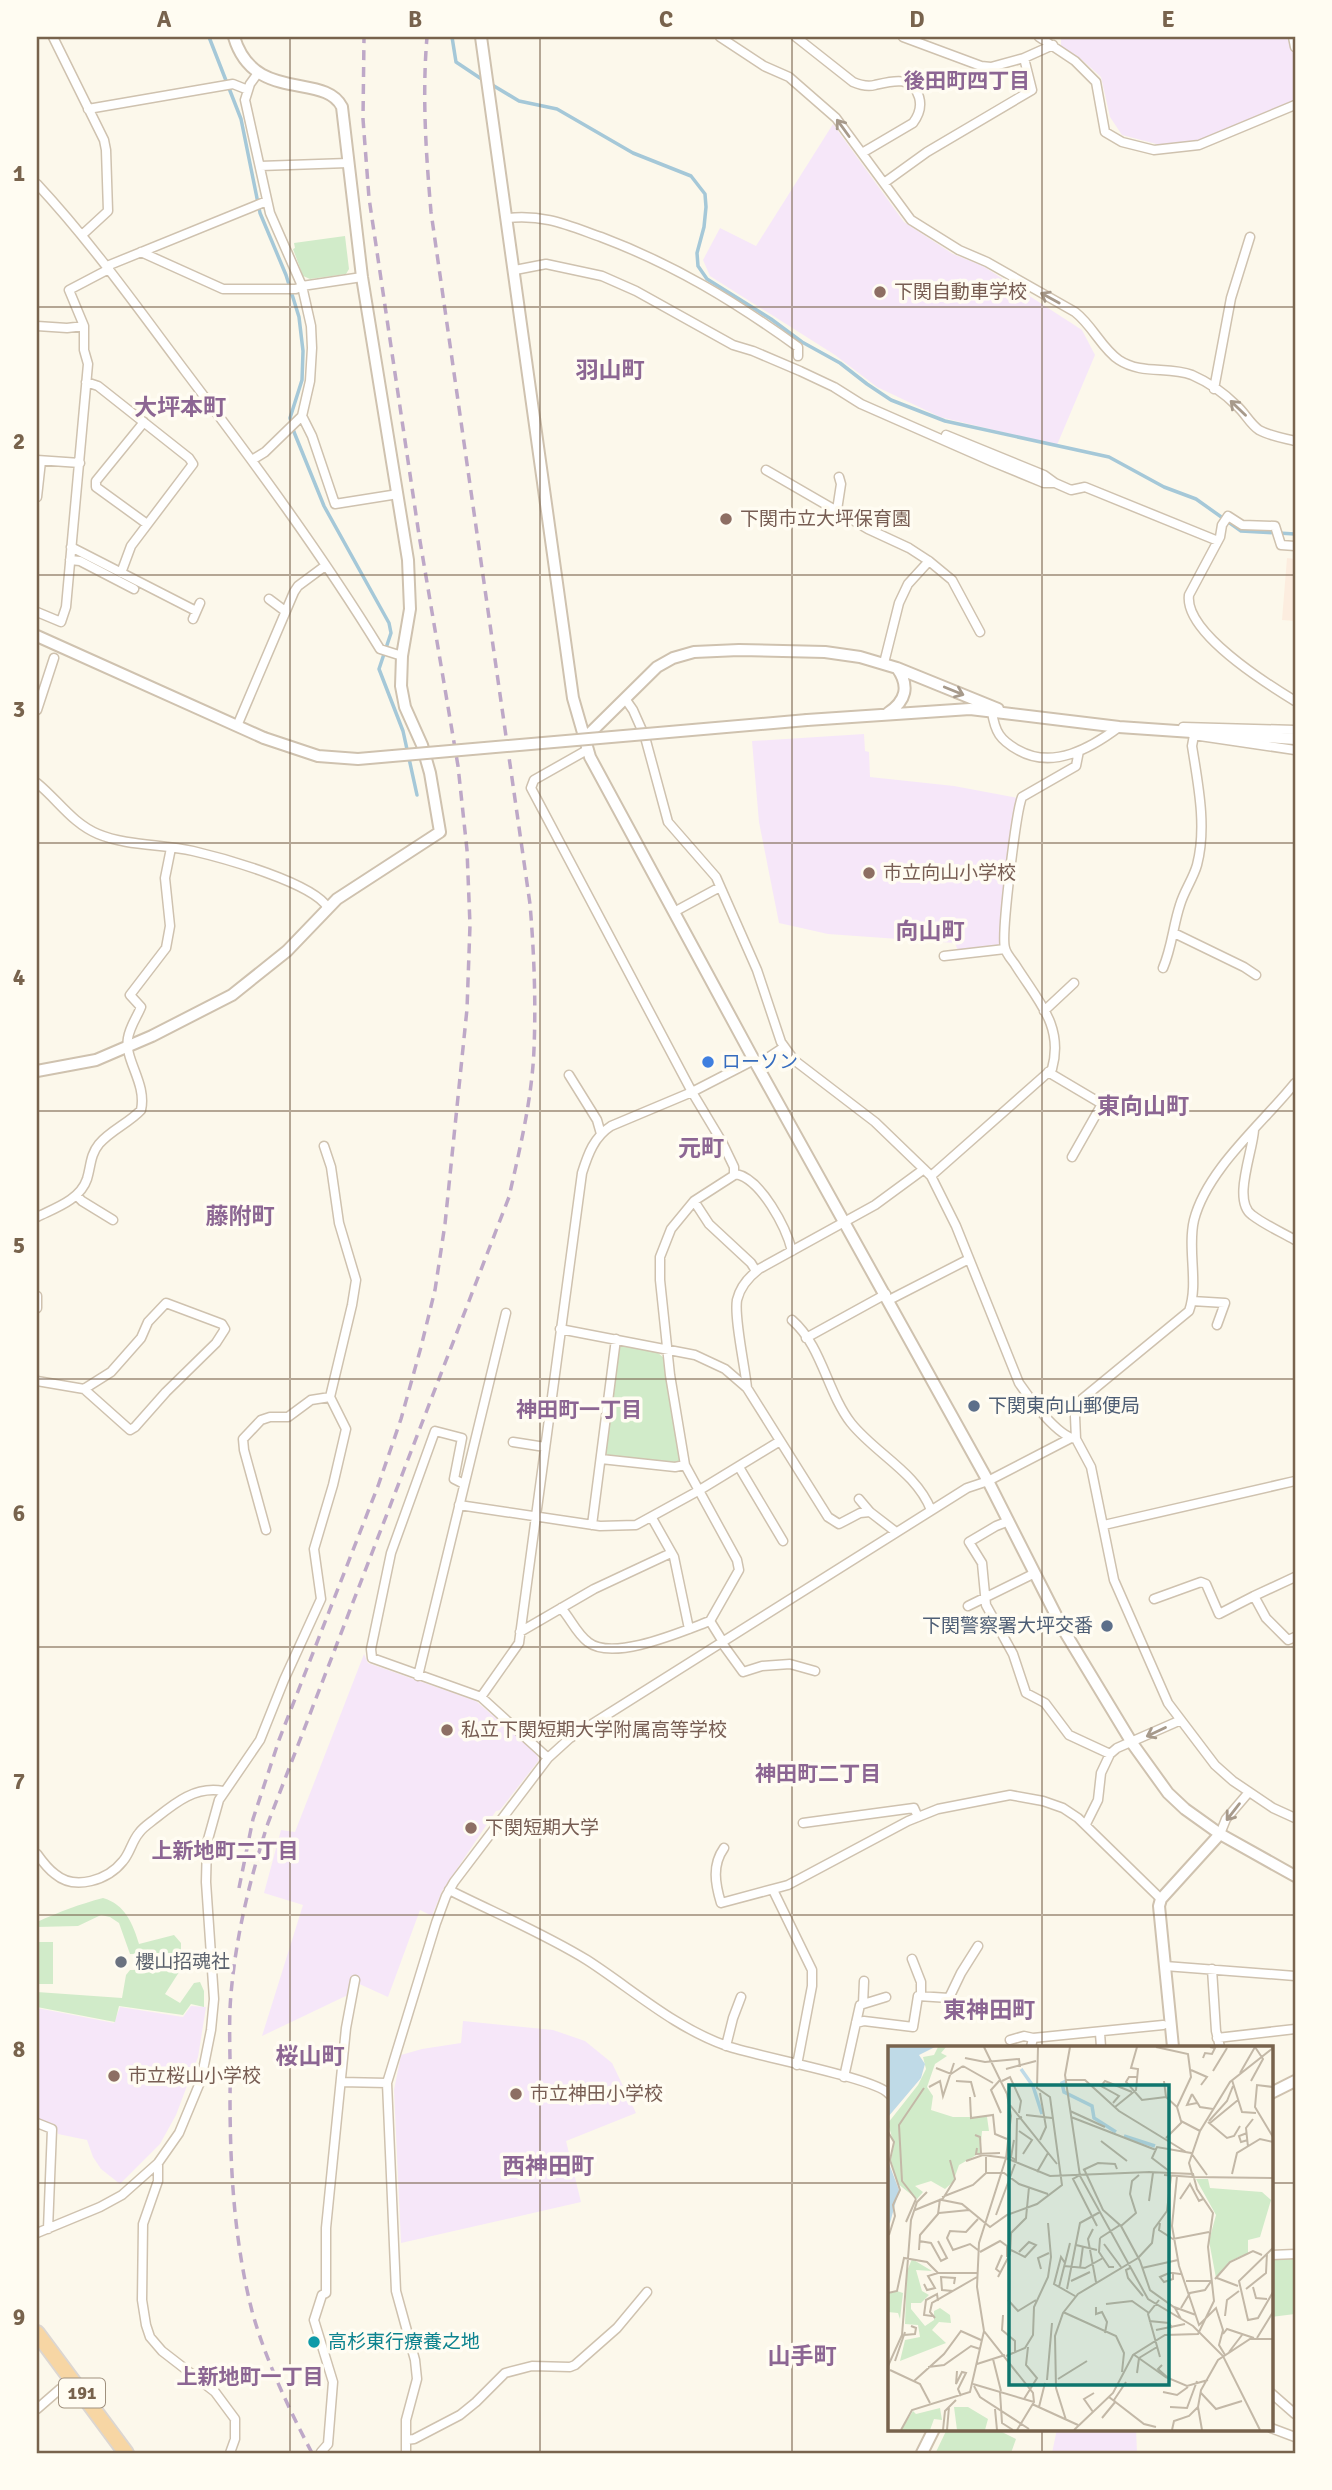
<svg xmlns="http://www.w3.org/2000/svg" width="1332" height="2490" font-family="Signika,'Noto Sans JP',sans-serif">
<rect width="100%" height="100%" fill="#fcf8eb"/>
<path fill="#fceddf" d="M1287 558 1295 559V621L1282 620Z"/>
<path fill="#f6e7f9" d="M1061 37H1295V106L1199 145 1168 147 1122 135 1110 117 1101 77 1080 58 1061 50Z
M833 124 904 222 953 254 983 266 1082 330 1095 355 1057 445 940 417 917 406 877 387 835 355 710 276 703 260 720 228 756 246Z
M864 734 865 751 869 752 870 777 954 786 1018 798 1015 805 1002 907 1000 948 959 953 955 943 828 934 779 923 759 822 752 741Z
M364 1654 368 1663 476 1701 536 1753 539 1760 500 1810 496 1811 442 1891 432 1916 420 1910 388 1997 355 1982 352 1993 262 2036 303 1905 264 1893 281 1830 295 1832Z
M191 2006 206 2007 198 2057 176 2115 160 2144 120 2184 101 2169 93 2157 87 2140 58 2134 56 2125 37 2119V2008L114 2023 120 2007 183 2017Z
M463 2021 553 2030 585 2041 612 2063 636 2113 566 2141 581 2202 401 2243 394 2090 401 2055 422 2049 461 2043Z
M1057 2429H1136L1137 2453H1052Z"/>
<path fill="#d1ebc9" d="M345 236 349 269 346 274 310 279 303 276 293 249 295 248 294 243Z
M623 1345 657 1352 664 1358 680 1460 676 1463 609 1457 604 1452 618 1346Z
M103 1898C125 1904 133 1924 139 1944L174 1935 181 1943V1953L130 1954 119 1923 110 1917 101 1915 78 1926 37 1927V1922C59 1912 80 1904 103 1898Z
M37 1942H53V1984H37Z
M181 1969 165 1994 180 2003 194 1983 200 1982 204 1991V2007L191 2004 183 2015 119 2006 115 2022 37 2007V1992L122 1998 126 1975 130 1970Z
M1271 2257H1295V2314L1271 2317Z
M947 2429H1002L1000 2431 1016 2439 1011 2453 936 2452Z"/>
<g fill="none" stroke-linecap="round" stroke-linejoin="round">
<path stroke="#a5c8d8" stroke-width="3.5" d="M209 37 241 119 260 213 286 275 299 317 303 351 302 380 290 418 294 432 324 506 389 623 391 633 379 669 403 731 417 795
M452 37 456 62 483 80
M489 83 519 101 557 109 633 153 691 176 705 194 706 207 704 227 697 253 698 266 707 279 771 319 802 342 840 363 867 384 891 400 945 421 1109 457 1164 487 1196 499 1241 531 1295 534"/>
<defs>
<path id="minor" d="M53 37 104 140 106 150 108 211 82 235
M720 37 764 66 789 77 836 118 911 220 959 250 987 262 1075 312C1093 326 1102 349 1119 360 1142 375 1168 366 1192 375 1208 382 1225 394 1237 406 1245 413 1250 424 1259 430 1270 436 1283 438 1295 441
M796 37 853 82C860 85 867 87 875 85 892 81 912 75 919 97 922 107 919 115 913 123L862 153
M903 37 981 66 991 67 1024 58
M1039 37 1075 61 1096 82 1105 132 1122 142 1154 150 1199 145 1295 105
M1293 37 1295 47
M88 109 233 84 248 90
M260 166 348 163
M884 183 927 152 1032 90 1024 58 1053 45
M37 184C91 242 137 307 185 371 253 461 321 553 380 649L402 656
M507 218C544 214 567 225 601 237 675 265 734 301 798 347V356
M141 252 223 289H296L302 286 362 277
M107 266 267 201
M515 270 546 264 602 276 636 291 733 345 753 351 800 371 834 387 861 404 993 462 1044 483H1055L1071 490 1085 487 1218 541
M37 326 67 328 84 326
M86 382 98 386 189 458 193 464 131 546 121 573
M1214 389 1231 298 1250 237
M302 416 312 436 335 504 398 494
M144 422 96 481V487L147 524
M946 435 1044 475 1055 483
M37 460 80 463
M252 460 265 452 302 416 310 381 312 348 311 326 302 286 270 213 245 100 250 84 258 73
M766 470 868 529 909 548 929 561 952 580 980 632
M37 497 41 461
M837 510 841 484 839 477
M1295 546 1281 545 1275 526 1242 525 1228 516 1222 525 1220 537 1189 595C1184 632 1267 684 1295 701
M71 547 196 611
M70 560 80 561 134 589
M269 599 285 611
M37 612 61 622 66 607 88 364 84 350V326L69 290 109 269
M193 619 200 603
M884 663 899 603 908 584 929 561
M626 700 633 710 645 737 668 822 716 877 757 970 781 1042 794 1060 875 1122 931 1176 956 1226 1019 1383C1029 1398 1058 1437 1076 1439L1091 1467 1114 1580 1168 1703 1215 1765 1233 1781 1273 1808 1295 1818
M37 710 54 658
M992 712C995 732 1000 740 1018 750 1053 770 1091 748 1119 727
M237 726 294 592 298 586 325 566
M1183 727 1295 730
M1193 735 1295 750
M587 750 534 780 531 788 692 1092 722 1142 734 1167V1175
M37 783C58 800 72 823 98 834 127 846 162 844 193 851 223 858 314 883 328 908
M674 912 720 887
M1174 933 1244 967 1256 975
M944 956 1005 949
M1163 968C1172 947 1173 926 1180 905 1184 891 1193 879 1197 865 1207 827 1198 784 1192 746L1194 735
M1044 1011 1074 983
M757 1065 784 1047
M1048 1072 1102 1104 1072 1157
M569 1075 597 1120 601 1134
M1254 1130C1253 1151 1232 1201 1252 1215 1265 1225 1281 1232 1295 1240
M931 1176 1052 1069C1064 1026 1038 1001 1016 966 1013 961 1006 954 1005 948 1001 935 1016 812 1022 797L1076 766 1079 751
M77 1196 82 1201 113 1220
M694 1201 709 1224 751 1263 756 1271
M37 1217C55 1208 80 1200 87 1179 91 1166 90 1155 99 1144 111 1130 129 1123 141 1110 147 1083 124 1060 128 1038 130 1026 137 1017 141 1007L130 995 166 948 170 926 165 878 171 848
M37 1296V1308
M889 1300 969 1259
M1192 1301 1225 1303 1217 1325
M792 1320C822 1346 827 1392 851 1423 876 1454 916 1472 931 1510
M560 1329 695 1355 725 1369 747 1388 828 1517 839 1524 860 1513 870 1512
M806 1338 886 1294
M37 1381 84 1389 130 1430 135 1427 166 1392 216 1343 225 1329 222 1324 166 1303 148 1322 141 1338 111 1372 84 1389
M747 1388C745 1367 734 1318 737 1300 740 1287 750 1276 759 1269L875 1205 924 1169
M1076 1439 1075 1416 1082 1399 1189 1311C1199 1283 1187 1249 1194 1220 1207 1169 1263 1123 1295 1083
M513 1442 545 1447
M601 1459 675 1467 685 1465
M739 1467 783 1541
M464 1484 454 1479 462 1438 435 1431 391 1553 371 1649 372 1658 481 1697 548 1758
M859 1499 870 1512 896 1532
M459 1505 600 1526 636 1525 698 1491 780 1441
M652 1518 674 1557 689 1629
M1009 1521 996 1526 969 1542 982 1563 986 1605 1013 1654 1026 1693 1045 1703 1069 1735 1110 1754
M592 1525 616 1339
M1104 1525 1295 1481
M266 1530 244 1450 243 1439 261 1420 270 1417H288L311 1400 330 1397
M1295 1577 1254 1596 1266 1618 1288 1640 1295 1637
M1154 1599 1201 1582 1206 1584 1219 1614 1254 1596
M968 1606 1035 1573
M561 1608C571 1619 576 1633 588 1642 613 1662 683 1631 710 1621
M520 1632 594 1589 671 1553
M723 1642 710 1621 739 1570 737 1560 685 1465 670 1375 660 1280V1257L671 1229 694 1201 736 1174C761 1179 786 1227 792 1251
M722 1643 743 1672 762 1666 790 1664 815 1671
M418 1676 506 1313
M481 1697 519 1643 582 1173C588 1154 594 1137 611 1126L692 1092 754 1060
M803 1823 914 1808 918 1817
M1086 1824 1098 1800 1101 1773 1110 1754 1117 1748 1181 1720
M1220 1834 1226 1819 1249 1792
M724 1848C712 1865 715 1883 721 1903L788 1885 908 1821 938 1809 1010 1795 1043 1801 1063 1808 1078 1818 1161 1899
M37 1854C42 1861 48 1869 55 1874 75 1891 108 1880 123 1861 130 1853 132 1841 139 1833 143 1827 150 1823 156 1818 176 1802 196 1786 223 1791
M449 1890C495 1913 543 1933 587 1960 632 1989 675 2028 727 2046 755 2056 876 2078 889 2094
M773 1890 812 1970V1986L797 2065
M912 1959 921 1982V1996
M1165 1966 1295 1976
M1212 1969 1216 2031 1220 2047
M863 2004 864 1981
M856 2023 864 2021 913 2027 918 1996 949 1998 961 1973 978 1946
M1100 2033 1101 2047
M1217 2038 1295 2029
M1010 2040 1024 2036 1033 2038
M726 2046 733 2018 741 1997
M1031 2047 1033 2038 1163 2025
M844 2077 860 2005 886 1997
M341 2082 387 2083
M37 2123 52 2129 48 2229
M158 2163V2181L143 2224 142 2300 146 2325 150 2337 162 2351 215 2392 235 2419V2439L230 2453
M37 2233 100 2207 122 2195 158 2163 179 2133 201 2080 211 2030 214 1999 206 1882 207 1843 219 1800 260 1740 284 1680 321 1599 314 1549 333 1485 346 1429 330 1397 352 1305 356 1280 339 1223 331 1167 324 1146
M1271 2255 1295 2254
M1271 2393 1295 2414
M37 2409 60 2389
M1271 2428 1295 2437
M406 2440 414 2439 460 2415 476 2402 505 2373 532 2366 570 2367 575 2365 617 2328 647 2292
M321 2452 328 2444 333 2382 314 2320 322 2295 326 2293V2228L346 2028 355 1980
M406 2453V2420L417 2379 415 2360 396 2291 387 2083 436 1923 446 1896 454 1882 548 1758 570 1738 967 1488 988 1481 1071 1438"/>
<path id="tertiary" d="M481 37 573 698 590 757 754 1060 988 1481 1063 1629 1132 1743 1168 1793 1185 1809 1220 1834 1295 1876
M37 636 264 738
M897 668 998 709
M807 720 970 709 1119 727 1295 739
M583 740 657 667 673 658 694 652 739 650 825 652 860 657 897 668C910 686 906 701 888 713
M37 1071 96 1060 152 1036 232 995 287 951 337 899 440 832 430 773 422 745 405 707 401 686 402 656 410 609 408 560 362 277 342 107C325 72 254 104 234 37
M1173 2047 1159 1906 1161 1899 1220 1834
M1271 2093 1295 2081
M922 2453 934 2429"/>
<path id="trunk" d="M37 2333 126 2453"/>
</defs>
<use href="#minor" stroke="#cfc2af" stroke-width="11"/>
<use href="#tertiary" stroke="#cfc2af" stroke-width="14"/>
<use href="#trunk" stroke="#dcd6d1" stroke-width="18"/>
<use href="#minor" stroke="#fff" stroke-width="8"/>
<use href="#tertiary" stroke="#fff" stroke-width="10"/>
<use href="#trunk" stroke="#f7d6a4" stroke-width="14"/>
<path stroke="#bea8c8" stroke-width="3.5" stroke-dasharray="10 7" stroke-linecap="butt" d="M239 1888 253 1819 279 1740 378 1486 401 1419 421 1347 435 1290 445 1224 467 1009 470 925 467 850 458 766 419 535 369 198 363 119 364 37
M312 2453C288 2407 266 2361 252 2311 234 2241 230 2168 230 2095 231 2061 228 2027 231 1994 236 1935 250 1879 268 1823L509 1197C520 1148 532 1099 534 1049 536 1001 534 952 530 904L431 212C426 154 422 95 427 37"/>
<defs>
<path id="tertiary-bridge" d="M264 738 318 756 358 759 807 720"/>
</defs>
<use href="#tertiary-bridge" stroke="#cfc2af" stroke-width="14" stroke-linecap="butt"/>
<use href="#tertiary-bridge" stroke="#fff" stroke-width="10"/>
</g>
<defs><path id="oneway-shaft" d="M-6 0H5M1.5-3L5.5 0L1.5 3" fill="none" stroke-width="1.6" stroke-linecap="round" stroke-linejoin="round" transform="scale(1.75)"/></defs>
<g stroke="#a79a8b">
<use href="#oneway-shaft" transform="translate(843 128) rotate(-126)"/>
<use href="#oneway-shaft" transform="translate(1050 298) rotate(-151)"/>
<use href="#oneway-shaft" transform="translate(1238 408) rotate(-136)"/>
<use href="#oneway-shaft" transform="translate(954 691) rotate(22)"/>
<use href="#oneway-shaft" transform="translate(1156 1732) rotate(155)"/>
<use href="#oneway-shaft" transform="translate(1233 1812) rotate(128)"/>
</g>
<path fill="none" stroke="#78634d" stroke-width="2" stroke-opacity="0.55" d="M290 37V2453M540 37V2453M792 37V2453M1042 37V2047M37 307H1295M37 575H1295M37 843H1295M37 1111H1295M37 1379H1295M37 1647H1295M37 1915H1295M37 2183H889M1271 2183H1295M1042 2429V2453"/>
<g fill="#8d6e63" stroke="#fffcf2" stroke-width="2.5">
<circle cx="880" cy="292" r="7"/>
<circle cx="726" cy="519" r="7"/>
<circle cx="869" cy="873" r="7"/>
<circle cx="447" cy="1730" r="7"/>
<circle cx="471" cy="1828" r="7"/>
<circle cx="114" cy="2076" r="7"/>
<circle cx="516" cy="2094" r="7"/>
</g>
<circle fill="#3f7fe0" stroke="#fffcf2" stroke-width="2.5" cx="708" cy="1062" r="7"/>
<g fill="#5c6f8a" stroke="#fffcf2" stroke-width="2.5">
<circle cx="974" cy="1406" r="7"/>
<circle cx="1107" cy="1626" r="7"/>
</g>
<circle fill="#6b7280" stroke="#fffcf2" stroke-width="2.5" cx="121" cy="1962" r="7"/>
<circle fill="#0f9aa8" stroke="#fffcf2" stroke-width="2.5" cx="314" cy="2342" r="7"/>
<g text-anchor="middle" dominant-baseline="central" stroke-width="7" stroke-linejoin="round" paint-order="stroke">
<rect fill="#fffcf2" stroke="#a0917e" stroke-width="2" x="59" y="2378.5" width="46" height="29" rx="5"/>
<g font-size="18" font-weight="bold" fill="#78634d">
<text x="82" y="2393">191</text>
</g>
<g font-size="19" fill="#785e54" stroke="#fffcf2" text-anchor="start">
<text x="894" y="292">下関自動車学校</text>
<text x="740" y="519">下関市立大坪保育園</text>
<text x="883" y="873">市立向山小学校</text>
<text x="461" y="1730">私立下関短期大学附属高等学校</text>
<text x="485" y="1828">下関短期大学</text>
<text x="128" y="2076">市立桜山小学校</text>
<text x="530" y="2094">市立神田小学校</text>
</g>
<g font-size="19" fill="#366cbe" stroke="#fffcf2" text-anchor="start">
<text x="722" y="1062">ローソン</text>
</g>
<g font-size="19" fill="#4e5e75" stroke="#fffcf2" text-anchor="start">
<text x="988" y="1406">下関東向山郵便局</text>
<text x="1093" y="1626" text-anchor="end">下関警察署大坪交番</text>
</g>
<g font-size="19" fill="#5b616d" stroke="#fffcf2" text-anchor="start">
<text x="135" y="1962">櫻山招魂社</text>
</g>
<g font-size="19" fill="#0d838f" stroke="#fffcf2" text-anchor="start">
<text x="328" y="2342">高杉東行療養之地</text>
</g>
<g font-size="21" font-weight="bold" fill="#8c6693" stroke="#fffcf2">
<text x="967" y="81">後田町四丁目</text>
<text x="579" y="1410">神田町一丁目</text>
<text x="818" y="1774">神田町二丁目</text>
<text x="225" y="1851">上新地町二丁目</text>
<text x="250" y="2377">上新地町一丁目</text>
</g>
<g font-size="23" font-weight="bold" fill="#8c6693" stroke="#fffcf2">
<text x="610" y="370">羽山町</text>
<text x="180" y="407">大坪本町</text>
<text x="930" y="931">向山町</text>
<text x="1143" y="1106">東向山町</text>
<text x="701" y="1148">元町</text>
<text x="240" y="1216">藤附町</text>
<text x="989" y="2010">東神田町</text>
<text x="310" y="2056">桜山町</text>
<text x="548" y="2166">西神田町</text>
<text x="802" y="2356">山手町</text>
</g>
</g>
<g transform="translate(888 2046)">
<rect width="385" height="385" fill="#fcf8eb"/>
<path d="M50 1H58L53 7 59 10 47 18 39 41 45 50 43 64 65 71H99L101 85H94L92 107 71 119 65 136 57 143 43 135 27 140 35 146 29 153 10 138 3 114 6 99 0 77 30 39 38 23 35 11 46 9ZM308 133H320L322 142 374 146 383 154 372 191 360 194V207L342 215 328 232 321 195 328 169ZM24 213 44 225 28 224 34 245 41 249 33 257H23V263L37 280 46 274V265L52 262 62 269 63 277 51 276 44 284 58 297 12 315 17 294 32 291 30 279 17 278 19 225ZM9 245 15 247 12 273 10 267 0 266V248ZM66 361H80L100 373 97 384H69ZM52 362 54 374 46 373 42 384H13L25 365 28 368Z" fill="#d1ebc9"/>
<path d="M0 1H47L31 9 37 18 33 32 0 71ZM0 87V115L11 144 2 177 0 176Z" fill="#bfdae7"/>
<path fill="none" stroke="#bfdae7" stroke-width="3.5" d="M133 23 145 40 154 68M178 35 174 37 176 46 204 60 206 72 228 86M236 90 267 100"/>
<path fill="none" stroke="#c3b8a7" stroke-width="2" d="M96 1 119 48 123 70 118 112 91 197 89 241 96 285 145 347 146 356 129 384M182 1 177 29 192 130 260 253 305 280 335 310 372 384M268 1 300 8 303 31 289 61M385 2 342 36 312 85 301 117 305 131 385 132M77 12 97 16 131 13 132 21M315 12 317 7 324 8 327 2 322 1M75 20 105 37M48 22 63 28 75 20M118 23 148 15M303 24 319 31 313 39M325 25 339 2M352 27 367 1M250 31H241L238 36 254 54 278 51M112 34 103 44 113 67M178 34H197L231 65 298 106M344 34 354 66 368 67M68 35 83 36 87 51M114 35 122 31 133 55 131 67M276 35 278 51 289 61 293 75 312 85M363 35 375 13 367 1M41 41 52 35 55 50 66 17M385 41 369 39 367 61 385 91M304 48 312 61 325 63M304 48 299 59 309 57M82 51 83 72 105 69 107 88 119 93M225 57 231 50 213 40 217 35 244 46M122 59 169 118M227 61 248 44 250 23 243 22 249 1M182 65 217 81M138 69 164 72M183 71 268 104M321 75 339 55 345 40M320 76 339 92 346 90 352 80M322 77 350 54M131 85 144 94 135 108M0 86 6 96 2 114 12 144 5 159 7 170 1 189M359 87 351 90 353 96 360 94M87 89 92 91 93 107M278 92 294 76M126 94 123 111 128 114 129 73 134 71M152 94 158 81 152 47M213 95 239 115M360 101 358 82 365 73M89 102 88 108 112 107M118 112 162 130 262 126M62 114 67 133 54 154 74 158 102 181 119 169 149 158 174 139 162 51 149 42 150 1M78 115 95 109 118 112M196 123 215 164 233 180 252 215 262 244 287 262 293 273M195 124 210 117 227 118 229 123M281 125 264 112 269 101 303 107 319 129M149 126 160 107M98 127H116L131 138 160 148M344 128 349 107 372 93 385 96M192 129 185 133 209 180M276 129 305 131M289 130 284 180 291 220 311 279 328 262 335 284 331 299 337 309M54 151 85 139 98 127V111M28 153 14 135 11 79 36 42M292 153 302 138 311 155 315 153M261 155 265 127M27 164 54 153M51 167 81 164M108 169 127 118M90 173 78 186 62 185 59 192 65 204 82 198 90 204M18 176 28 153M272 177 271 184 285 193 321 186M233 180 248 167 242 148 244 135 251 129M205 183 200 193 208 236M212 192 211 206 221 221H226M212 192 232 179M31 195 43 197 53 215 59 212 50 195M216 198 233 221M188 199 209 204M385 202 351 235 360 274 370 272 385 246M31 204 32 189 50 168 52 153M123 204 137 211 148 199 141 196 131 206M92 206 112 195 119 200V211M250 212 264 197 266 183 279 165 283 130M177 217 173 211 166 238 187 250M176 220 197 222 215 212M192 222 195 200M242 222 238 224 240 232 255 250M254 222 290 214M153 223 150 212 161 207M113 227 108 223 114 209M285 227V233L276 236 272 231 281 227H285L292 228H294M110 231 122 208 123 187 138 172 141 141M329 232 350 240M327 233 342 216 365 205 374 209M183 235 202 226M298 235H323M36 238 39 244 47 242 40 230 50 227M171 241 182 197M365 241 368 252 379 253M179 243 192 177 212 166M358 243 378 227 379 207M65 245 54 244 53 231 67 232 66 238M0 247 9 245 16 212 39 216 50 227H89M120 254 130 265 148 254M271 254 260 268 272 311M218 258 244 255 261 267M208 261V268L214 266 219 276 217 287M286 261 308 269M293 262 302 247 317 244 324 234M175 266 228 290 236 307 234 326M115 269 114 284 127 295V307M44 270 36 269 38 254 49 248 50 255M337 270 339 254 351 245M47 272 42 266 44 257 89 231M261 275 281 277 284 282M268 284 297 278M335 288 339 283 366 292M16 289 27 288 28 282 23 280M369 292 385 266M341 306 354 289M245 308 279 332M118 310 137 302 145 289 146 261 160 231 163 211 160 177M105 313 113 345M7 315 17 286M89 318 117 309M274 319 270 323 280 332 299 340 320 334M0 320 14 289 23 174 29 156 39 146M40 321 56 319 83 300 92 303M2 324 32 338 42 357M69 325 68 338 74 326 78 327 70 343 73 350M249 327 251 312 269 301M170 333 199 315M159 334 164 277M26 335 56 308 73 285 93 294M85 338 146 356M86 340 92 351 141 383M112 346 114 377 125 384M275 346 289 349 300 341M313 347 328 363 354 355M221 351 256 378 268 381M136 353 149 332 138 319 140 301M226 354 238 336M144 358 190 379M151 361 157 337M282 361 299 362 309 335M107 363 109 384M205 366 196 353 206 347M214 372 228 355M178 374 168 342 167 290 175 267 190 248 250 212M13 384 24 364 82 346 96 285M55 384 57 365 68 354M59 384 61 361M186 384 225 347 245 309 277 289 310 288 326 255 320 201 325 167 309 143 305 128 260 126M284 384 286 375 301 370 310 361M314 384 310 361 313 344 330 314 362 293H385"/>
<path fill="#0f766e" fill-opacity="0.15" stroke="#0f766e" stroke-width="3.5" d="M121 39H281V339H121Z"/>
<rect width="385" height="385" fill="none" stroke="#78634d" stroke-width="3.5"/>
</g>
<rect width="1332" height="2490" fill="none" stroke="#fffcf2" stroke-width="77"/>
<rect x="38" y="38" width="1256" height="2414" fill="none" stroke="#78634d" stroke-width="2.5"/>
<g font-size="23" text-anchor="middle" font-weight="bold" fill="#78634d">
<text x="164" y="27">A</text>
<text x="415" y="27">B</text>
<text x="666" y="27">C</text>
<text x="917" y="27">D</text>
<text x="1168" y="27">E</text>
<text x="19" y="181">1</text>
<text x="19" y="449">2</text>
<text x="19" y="717">3</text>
<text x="19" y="985">4</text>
<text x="19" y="1253">5</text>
<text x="19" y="1521">6</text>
<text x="19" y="1789">7</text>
<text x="19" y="2057">8</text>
<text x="19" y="2325">9</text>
</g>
</svg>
